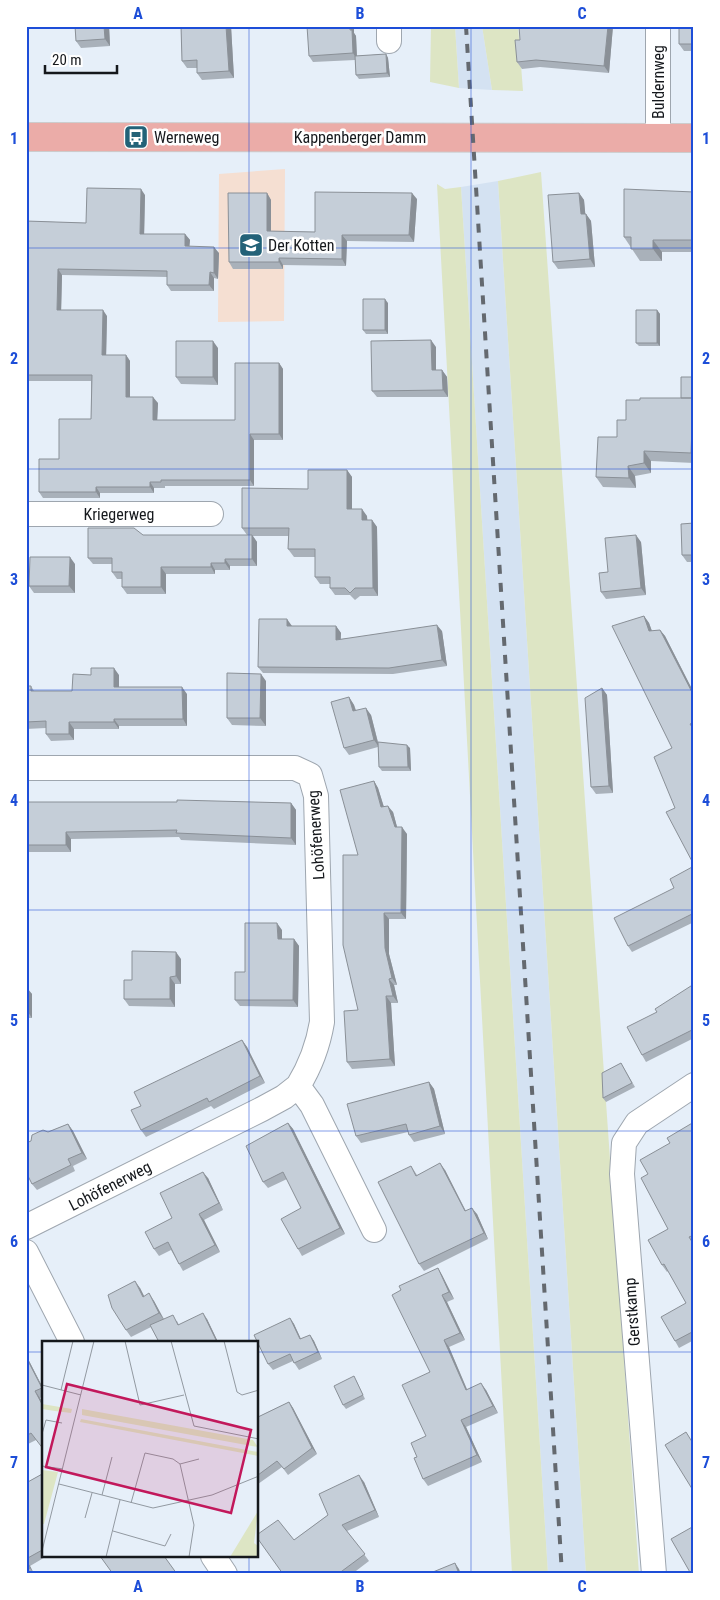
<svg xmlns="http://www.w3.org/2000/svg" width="720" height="1600" font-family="'Roboto Condensed',sans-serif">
<rect width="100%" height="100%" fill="#e6eff9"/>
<path fill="#d4e2f2" d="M455 26H482L492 90 459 88Z
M498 181 586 1574H548L461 187Z"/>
<path fill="#f5dfd2" d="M285 169 284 321 218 322 219 174Z"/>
<path fill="#dde5c4" d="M431 26H455L459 88 430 82Z
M482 26H518L523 91 492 90Z
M541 172 639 1574H586L498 181Z
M437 184 445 189 461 187 548 1574H512Z"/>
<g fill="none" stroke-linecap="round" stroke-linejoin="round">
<defs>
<path id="minor" d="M389 26V41
M658 138V26
M26 514H211
M26 768H295L310 775 316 796 322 1022C318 1046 311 1065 298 1086L312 1105 374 1230
M26 1227 262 1109 284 1097 298 1086
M26 1252 72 1342
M213 1556 225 1574
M654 1574 622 1174 624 1143 637 1123 694 1085"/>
<path id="major" d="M26 137 694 138"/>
</defs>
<use href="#minor" stroke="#9ea6af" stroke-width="26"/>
<use href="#major" stroke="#cccccd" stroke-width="30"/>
<use href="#minor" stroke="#fff" stroke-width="24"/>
<use href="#major" stroke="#ebaca8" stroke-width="28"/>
<path stroke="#64696f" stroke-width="4" stroke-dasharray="9 9" stroke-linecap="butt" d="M466 26 562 1574"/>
</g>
<path fill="#a9b1ba" d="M75 26H109L110 46 81 48 76 41Z
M181 26H231L234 78 202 80 197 73V68H187L182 61Z
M613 26 609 73 540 67 522 69 517 62 520 40Z
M694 26V51H684L679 44Z
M354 33 356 36 357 56 386 54 388 58 390 77 359 79 356 75 355 60 313 62 309 56Z
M694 192V252H662V261H640L624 237Z
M267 193 271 200V231L315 232 417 199 414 242 347 241 346 266 283 265V269H233L229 262Z
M579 193 584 200 585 214H586L591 221 595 267 558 269 553 262Z
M145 195 144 234H185L190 240 189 246 219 253 218 279 214 278V291H171L167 285V277L62 275 61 310 107 316 106 355H126L130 361V397L158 403 157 420H235L279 363 283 369V440H254V486H165V488H154V493H100V498H43L39 492 59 459 91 419V381H26V221L86 223Z
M388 303V334H366L363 330Z
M657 310 660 314V346H639L636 343Z
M436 347V370H442L447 377 448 397H377L372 391Z
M218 348V385L181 384 176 377Z
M694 377V463L651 461V473L635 476 636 488 603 487 596 477 626 420 640 400 681 398Z
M347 470 352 477V509L367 516V520H372L377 527 378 596H360L355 600 350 595H335L330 588V584H320L315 577V557H294L288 549 289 536H253L257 542V566H230V570H215V574H166V594H127L122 587V579H117L112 572V564H93L88 558 143 535H247L242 528 308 489Z
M694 523V562H687L682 555Z
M641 542 646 595 606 599 601 592 608 572Z
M75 564V593H34L29 586Z
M644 616 649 623 652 631 660 630 665 636 694 693V865L675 808 672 748Z
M292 626H336L341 633V639L442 631 447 666 393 674 263 673 258 667Z
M119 675V687L187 694V726H119V729H74V740L51 741 46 734V728L26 729V686H31L34 691H72Z
M266 681V726L232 725 227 718Z
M602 688 607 695 613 793 596 794 591 787Z
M349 697 354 705 356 710 371 715 378 742 410 748 411 771H382L379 767 378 747 349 755 344 748Z
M374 781 378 788 384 807 393 812 397 827 407 834 406 919H389V954L397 985H394L398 1003H391L395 1066 352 1069 347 1062 358 1010Z
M26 802 291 803 296 810V845L181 840 179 837 71 839V852H26Z
M694 866V922L632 952 628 946 674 888Z
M282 930V939H294L299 946 298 1007 240 1006 235 1000 245 972Z
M181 959V984H175V1007L129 1006 124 999 132 980Z
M694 984V1038L646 1062 642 1055 657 1012Z
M26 989 32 994V1018H26Z
M242 1040 247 1047 265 1083 214 1109 211 1106 146 1137 141 1130V1106Z
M621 1063 635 1087 606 1102 603 1098Z
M429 1082 434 1089 445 1134 414 1142 409 1135 408 1132 361 1143 356 1136Z
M694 1122V1340L679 1348 675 1341 686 1303 668 1271 667 1272 662 1265 668 1229 648 1174 670 1143Z
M288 1123 293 1129 345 1234 302 1256 298 1249 301 1208 287 1179 268 1188 263 1182Z
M68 1124 73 1131 87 1159 73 1166 75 1171 37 1190 32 1184 48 1132Z
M411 1166 417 1175 445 1170 466 1211 477 1214 488 1239 424 1271 419 1264Z
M208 1178 223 1210 204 1220 220 1252 183 1271 171 1250 159 1256 154 1249 172 1218Z
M438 1268 442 1275 454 1299 447 1302 465 1340 449 1347 467 1389 486 1390 498 1413 466 1427 482 1462 428 1486 423 1479 417 1457 426 1436 430 1372 401 1290Z
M140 1288 144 1296 154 1301 164 1319 177 1321 179 1325 207 1319 218 1342H159L151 1327 131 1337 126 1330Z
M290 1318 294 1324 301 1339 310 1335 314 1341 322 1359 299 1370 293 1361 273 1370 268 1364Z
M26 1355 44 1390V1396L40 1398 36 1440 26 1445Z
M356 1380 365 1399 346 1409 343 1405Z
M289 1402 293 1408 317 1454 288 1475 282 1467 258 1484V1417Z
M44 1473V1556H47L30 1566 34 1574H26V1483Z
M364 1482 379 1517 347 1531 369 1561 352 1574H282L294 1540 328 1515Z"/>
<path fill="#8a9097" d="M104 26H109L110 46 105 39Z
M226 26H231L234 78 229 71Z
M350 26H354V33L356 36 357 60 353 53Z
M608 26H613L609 73 604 66Z
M386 54 388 58 390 77 387 73Z
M141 189 145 195 144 240 140 234Z
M267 193 271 200V237L267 231Z
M412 193 417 199 414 242 409 235Z
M579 193 584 200 586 221 581 214Z
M586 214 591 221 595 267 590 259Z
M185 234 190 240 189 252 185 246Z
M342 235 347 241 346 266 342 259Z
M653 240 662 252V261L653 249Z
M214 247 219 253 218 279 214 273Z
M279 258 283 265V269L279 262Z
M58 269 62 275 61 316 57 310Z
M210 272 214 278V291L209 285Z
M385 299 388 303V334L385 330Z
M103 310 107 316 106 361 102 355Z
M657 310 660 314V346L657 343Z
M431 340 436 347V377L432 370Z
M213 341 218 348V385L213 377Z
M126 355 130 361V403L126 397Z
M279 363 283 369V440L279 434Z
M442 370 447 377 448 397 443 390Z
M153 397 158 403 157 425 153 420Z
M693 398 694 400V457L691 453Z
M250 434 254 440V486L250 480Z
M644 451 651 461V473L644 463Z
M628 466 635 476 636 488 629 478Z
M347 470 352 477V516L347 509Z
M150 482 154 488V493L150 487Z
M96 487 100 493V498L96 492Z
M362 509 367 516 368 527 362 520Z
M372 520 377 527 378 596 373 588Z
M252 535 257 542V566L252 559Z
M636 535 641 542 646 595 641 588Z
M70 557 75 564V593L69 586Z
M225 559 230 566V570L225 563Z
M211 563 215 570V574L211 567Z
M161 567 166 574V594L161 587Z
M644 616 649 623 654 637 649 631Z
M287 619 292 626V632L287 626Z
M437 625 442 631 447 666 442 660Z
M336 626 341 633 340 646 336 640Z
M660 630 665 636 694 693V696Z
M114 668 119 675V694L114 687Z
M261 674 266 681V726L260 718Z
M182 687 187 694V726L183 719Z
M602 688 607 695 613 793 609 786Z
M349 697 354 705 358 719 353 711Z
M366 708 371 715 379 747 374 740Z
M114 719 119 726V729L114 722Z
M69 722 74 729V740L69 734Z
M407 745 410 748 411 771 408 767Z
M374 781 378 788 386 814 381 807Z
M291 803 296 810V845L291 838Z
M388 806 393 812 399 834 395 827Z
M402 827 407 834 406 919 401 913Z
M66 832 71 839V852L66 845Z
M384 913 389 919V954L397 985 392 978 385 948Z
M277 923 282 930V946L278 939Z
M294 939 299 946 298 1007 293 1000Z
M176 952 181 959V984L176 976Z
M170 977 175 984V1007L170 999Z
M389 979 394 985 398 1003 393 996Z
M28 989 32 994V1018L28 1012Z
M386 996 391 1003 395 1066 390 1059Z
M242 1040 247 1047 265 1083 260 1076Z
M429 1082 434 1089 445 1134 440 1126Z
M288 1123 293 1129 345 1234 340 1228Z
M68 1124 73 1131 87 1159 82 1153Z
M440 1163 445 1170 469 1218 465 1211Z
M203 1172 208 1178 223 1210 219 1203Z
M472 1208 477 1214 488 1239 484 1233Z
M199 1214 204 1220 220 1252 215 1245Z
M438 1268 442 1275 454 1299 449 1292Z
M135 1281 140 1288 148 1304 143 1297Z
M149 1293 154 1301 164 1320 159 1313Z
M442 1295 447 1302 465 1340 460 1333Z
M203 1313 207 1319 218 1342H217Z
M290 1318 294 1324 304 1346 300 1339Z
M310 1335 314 1341 322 1359 318 1352Z
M444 1340 449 1347 470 1397 466 1390Z
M26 1355 44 1390V1391L26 1357Z
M481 1383 486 1390 498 1413 493 1406Z
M35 1391 40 1398 44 1405V1408Z
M289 1402 293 1408 317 1454 312 1448Z
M461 1420 466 1427 482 1462 477 1455Z
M359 1475 364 1482 379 1517 375 1510Z
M26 1560 30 1566 34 1574 30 1568Z
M455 1563 459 1569 461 1574H459Z"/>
<path fill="#c5ced8" stroke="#8a9097" d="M75 26H104L105 39 76 41Z
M181 26H226L229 71 197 73V60L182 61Z
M307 26H350V30H352L353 53 309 56Z
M519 26H608L604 66 536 60 517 62 515 40H520Z
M679 26H694V44H679Z
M386 54 387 73 356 75 355 56Z
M87 188 141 189 140 234H185V246L214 247V273L210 272 209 285H167V271L58 269 57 310H103L102 355H126V397H153V420H235V363H279V434H250V480H161V482H150V487H96V492H39V459H59V419H91L92 375H26V221L86 223Z
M624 189 694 192V240H653V249H631V237H624Z
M315 192 412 193 409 235H342V259L279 258V262H229L228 193H267V231L315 232Z
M579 193 581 214H586L590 259 553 262 548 195Z
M363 299H385V330H363Z
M636 310H657V343H636Z
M431 340 432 370H442L443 390 372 391 371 341Z
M176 341H213V377H176Z
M681 377H694V400L693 398H681Z
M640 398H693L691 453 644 451V463L628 466 629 478 596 477 598 437H617V420H626V400H640Z
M308 470H347V509H362V520H372L373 588H355L350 593 345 588H330V577H315V549H288L289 528H242V488L308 489Z
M694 523V555H682L681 524Z
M88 528H134L143 535H252V559H225V563H211V567H161V587H122V572H112V558H88Z
M636 535 641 588 601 592 599 573 608 572 605 538Z
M30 557H70L69 586H29Z
M644 616 649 631 660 630 694 696V722L690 724 694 730V865L666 812 675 808 654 757 672 748 612 626Z
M259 619H287V626H336V640L437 625 442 660 389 668 258 667Z
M91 668H114V687H182L183 719H114V722H69V734H46V721L26 722V686H31V691H72L73 674 91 675Z
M227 673 261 674 260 718H227Z
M602 688 609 786 591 787 585 698Z
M349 697 353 711 366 708 374 740 344 748 331 702Z
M378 742 407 745 408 767H379Z
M374 781 381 807 388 806 395 827H402L401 913H384L385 948 392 978 389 979 393 996H386L390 1059 347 1062 344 1011 358 1010 343 945V855H358L340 790Z
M177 800 291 803V838L176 833 177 830 66 832V845H26V802H177Z
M694 866V913L628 946 614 918 674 888 670 879Z
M245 923H277L278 939H294L293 1000H235V972H245Z
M132 951 176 952V976L170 977V999H124V980H132Z
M694 984V1029L642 1055 627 1027 657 1012 655 1009Z
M26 989H28V1012H26Z
M242 1040 260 1076 209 1102 207 1098 141 1130 131 1110 141 1106 134 1092Z
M621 1063 632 1083 603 1098 602 1073Z
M429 1082 440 1126 409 1135 406 1124 356 1136 347 1104Z
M694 1122V1235L689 1237 694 1245V1331L675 1341 661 1317 686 1303 664 1264 662 1265 648 1240 668 1229 641 1178 648 1174 640 1160 670 1143 667 1138Z
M288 1123 340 1228 298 1249 281 1219 301 1208 283 1172 263 1182 246 1146Z
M68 1124 82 1153 68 1159 71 1165 32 1184 26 1172V1143L31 1141 32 1135 43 1130 48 1132Z
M440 1163 465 1211 472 1208 484 1233 419 1264 378 1182 411 1166 416 1176Z
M203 1172 219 1203 199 1214 215 1245 179 1264 168 1242 154 1249 145 1232 172 1218 160 1193Z
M438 1268 449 1292 442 1295 460 1333 444 1340 466 1390 481 1383 493 1406 461 1420 477 1455 423 1479 414 1458 417 1457 411 1443 426 1436 402 1385 430 1372 392 1295 401 1290 399 1286Z
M135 1281 143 1297 149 1293 159 1313 126 1330 112 1308 108 1295Z
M203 1313 217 1342H159L150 1325 173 1315 178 1325Z
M290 1318 300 1339 310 1335 318 1352 294 1363 290 1354 268 1364 254 1335Z
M26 1357 42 1388 35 1391 44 1408V1450L31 1433 26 1436Z
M354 1376 363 1395 343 1405 334 1386Z
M289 1402 312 1448 284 1469 277 1461 258 1475V1417Z
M686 1432 694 1445V1492L665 1445Z
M44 1473V1549L26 1559V1483Z
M359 1475 375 1510 342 1525 365 1554 338 1574H283L258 1539V1534L278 1520 294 1540 328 1515 319 1494Z
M694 1526V1574H691L671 1539Z
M100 1556H164L177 1574H113Z
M26 1560 30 1568 28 1569 30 1574H26Z
M455 1563 459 1574H428Z"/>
<path fill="none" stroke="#1d4ed8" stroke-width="1" stroke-opacity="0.55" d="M249 26V1342M471 26V1574M26 248H694M26 469H694M26 690H694M26 910H694M26 1131H694M26 1352H44M258 1352H694M249 1556V1574"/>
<defs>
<symbol id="bus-square" viewBox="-11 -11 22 22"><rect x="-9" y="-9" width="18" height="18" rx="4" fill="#236278" stroke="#fff"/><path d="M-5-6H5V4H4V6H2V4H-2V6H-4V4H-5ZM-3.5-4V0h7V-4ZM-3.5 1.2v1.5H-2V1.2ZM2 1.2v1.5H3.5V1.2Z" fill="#fff"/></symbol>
<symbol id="school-square" viewBox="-11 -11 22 22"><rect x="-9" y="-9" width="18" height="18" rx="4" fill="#236278" stroke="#fff"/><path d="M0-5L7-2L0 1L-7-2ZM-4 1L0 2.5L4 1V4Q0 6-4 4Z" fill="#fff"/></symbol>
</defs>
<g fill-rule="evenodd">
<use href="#bus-square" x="122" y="123" width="28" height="28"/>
<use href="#school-square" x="237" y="231" width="28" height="28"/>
</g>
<g text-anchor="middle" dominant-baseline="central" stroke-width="5" stroke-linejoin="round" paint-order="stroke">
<g font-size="16" fill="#15181c" stroke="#fff">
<text transform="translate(658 82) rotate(-90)">Buldernweg</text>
<text x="360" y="137">Kappenberger Damm</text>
<text x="119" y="514">Kriegerweg</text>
<text transform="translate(316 835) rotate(-94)">Lohöfenerweg</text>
<text transform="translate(110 1186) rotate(-27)">Lohöfenerweg</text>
<text transform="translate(632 1312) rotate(-94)">Gerstkamp</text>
</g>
<g font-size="16" fill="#15181c" stroke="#fff" text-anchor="start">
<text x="154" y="137">Werneweg</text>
<text x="268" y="245">Der Kotten</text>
</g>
</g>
<g transform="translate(42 1341)">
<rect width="216" height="216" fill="#e6eff9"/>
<path d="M0 63 30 68 29 72 13 70 0 68ZM40 68 211 99 216 106 40 74ZM39 78 216 111V115L38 81ZM0 129 16 131 2 183H0ZM216 170 212 202 216 205V216H188Z" fill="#dde5c4"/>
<path fill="none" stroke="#9299a1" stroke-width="1" d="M83 0 98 64 142 54M129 0 152 85 217 98M182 0 195 51 200 54 217 49M0 44 39 54M19 49 31 0M0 93 4 79 20 82M138 123 152 184 147 216M0 125 21 128M17 143 111 167 170 154 217 135M60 154 70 116M89 162 103 112 131 118 138 123 157 118M43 177 50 152M71 190 123 205 129 193M0 210 52 0M64 216 78 159"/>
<path fill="#c2185b" fill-opacity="0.15" stroke="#c2185b" stroke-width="2.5" d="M25 43 209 89 189 172 4 126Z"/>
<rect width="216" height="216" fill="none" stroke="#15181c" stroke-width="2.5"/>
</g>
<rect width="720" height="1600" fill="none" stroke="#ffffff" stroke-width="55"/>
<path d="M45 65v8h72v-8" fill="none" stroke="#15181c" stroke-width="2.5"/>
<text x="52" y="65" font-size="15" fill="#15181c" stroke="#ffffff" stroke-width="4" paint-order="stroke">20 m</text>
<rect x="28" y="28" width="664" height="1544" fill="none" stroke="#1d4ed8" stroke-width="2"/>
<g font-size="16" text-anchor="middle" font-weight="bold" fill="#1d4ed8">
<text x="138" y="19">A</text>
<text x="360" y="19">B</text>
<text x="582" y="19">C</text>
<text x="14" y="144">1</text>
<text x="706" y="144">1</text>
<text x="14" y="364">2</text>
<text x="706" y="364">2</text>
<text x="14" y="585">3</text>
<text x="706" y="585">3</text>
<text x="14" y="806">4</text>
<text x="706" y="806">4</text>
<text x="14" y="1026">5</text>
<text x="706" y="1026">5</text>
<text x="14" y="1247">6</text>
<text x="706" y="1247">6</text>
<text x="14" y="1468">7</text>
<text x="706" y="1468">7</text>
<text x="138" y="1592">A</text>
<text x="360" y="1592">B</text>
<text x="582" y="1592">C</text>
</g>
</svg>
